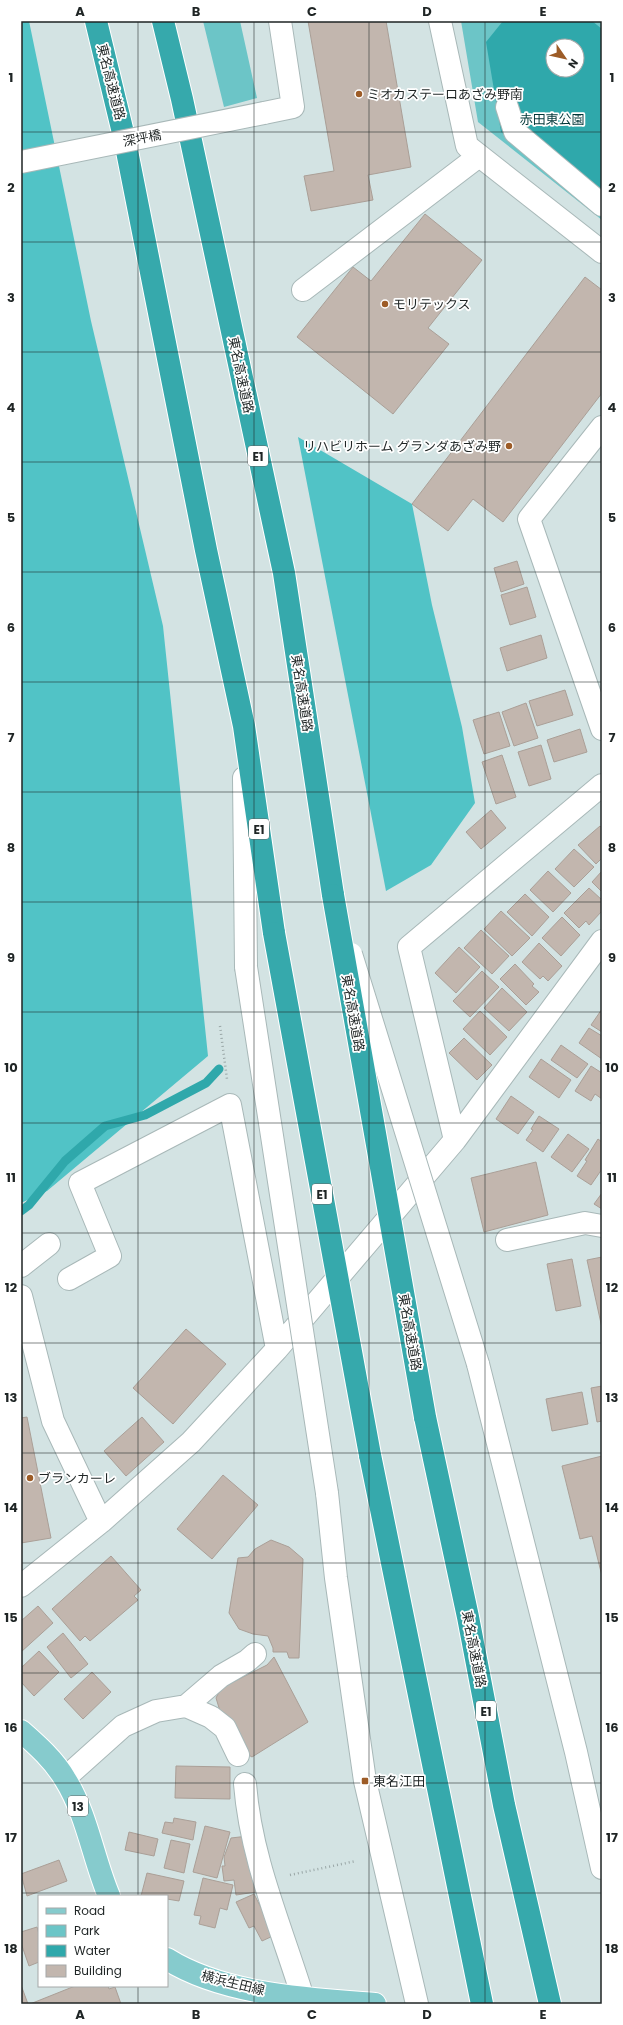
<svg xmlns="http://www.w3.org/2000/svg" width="623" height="2025" font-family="Poppins,'Noto Sans JP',sans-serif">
<rect width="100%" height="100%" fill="#d3e3e3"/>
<path fill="#6cc5c7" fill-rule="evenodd" d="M203 21H240L257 98 224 107Z
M461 21H602V220L478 122ZM553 46H577V70H553Z"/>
<path fill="#51c3c6" d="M21 21H29L91 321 163 626 208 1056 47 1191 21 1203Z
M298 437 412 504 432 605 462 727 475 803 431 865 386 891Z"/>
<path fill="#2fa8ab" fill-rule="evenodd" d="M503 21H592L602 29V215L501 132 486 42ZM553 46H577V70H553Z"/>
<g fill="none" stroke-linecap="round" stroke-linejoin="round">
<path stroke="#2fa8ab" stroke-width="9" d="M21 1211 29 1205 65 1161 105 1126 145 1115 206 1083 219 1069"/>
</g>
<path fill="#c2b6ae" stroke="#aa9f97" d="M308 21H386L411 167 368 175 373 200 311 211 304 176 334 171Z
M425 214 482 260 428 328 449 344 393 414 297 337 353 267 371 281Z
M585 277 602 290V393L503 522 473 499 448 531 412 504Z
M517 561 524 584 501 592 494 568Z
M527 587 536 617 510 625 501 595Z
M541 635 547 658 507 671 500 648Z
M565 690 573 715 537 726 529 701Z
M526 703 538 738 514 746 502 712Z
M499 712 510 746 484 754 473 720Z
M580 729 587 752 554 762 547 740Z
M541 745 551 779 529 786 518 752Z
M502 755 516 797 496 804 482 762Z
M491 810 506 828 481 849 466 832Z
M600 826 602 828V858L596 864 578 845Z
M574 849 594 867 574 887 555 869Z
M548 871 571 893 553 912 530 890Z
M602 871V892L592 882Z
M589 888 602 900V911L589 925 586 921 579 928 564 913Z
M525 894 549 917 532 936 507 912Z
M501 911 530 938 512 956 484 929Z
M562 917 580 935 561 956 542 938Z
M481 930 509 956 492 974 464 948Z
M539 943 562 966 548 981 543 976 540 979 522 962Z
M459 947 480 967 456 993 435 973Z
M515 964 534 984 532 986 539 992 526 1005 500 979Z
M482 971 499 987 470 1017 453 1001Z
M502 988 527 1012 509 1031 484 1008Z
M602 1009V1032L591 1025Z
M480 1011 507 1037 490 1055 463 1029Z
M589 1028 602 1036V1059L579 1043Z
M464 1038 492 1065 477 1080 449 1053Z
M561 1045 588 1064 577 1078 551 1060Z
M541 1059 571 1080 559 1098 529 1077Z
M591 1066 602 1073V1099L595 1094 591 1101 575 1091Z
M511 1096 534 1112 518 1134 496 1119Z
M539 1116 559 1129 543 1152 526 1140 533 1130 531 1129Z
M568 1134 589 1149 572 1172 551 1157Z
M598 1139 602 1142V1169L591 1185 577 1176 587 1161 585 1160Z
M536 1162 548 1215 484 1232 471 1178Z
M602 1193V1209L594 1204Z
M602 1257V1328L587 1260Z
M572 1259 581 1306 556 1311 547 1264Z
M186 1329 226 1364 173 1424 133 1388Z
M602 1386V1421L597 1422 591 1388Z
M582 1392 588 1424 552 1431 546 1399Z
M27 1417 51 1538 21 1543V1418Z
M142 1417 164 1442 126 1476 104 1451Z
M602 1456V1576L592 1536 580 1539 562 1466Z
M223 1475 258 1505 212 1559 177 1529Z
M271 1540 289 1547 303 1559 299 1658H289L287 1652H273V1648L268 1636 253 1634 239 1629 229 1613 238 1558 248 1557 255 1549Z
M111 1556 141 1590 134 1596 138 1600 90 1641 85 1636 80 1641 52 1609Z
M38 1606 53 1623 21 1652V1621Z
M63 1633 88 1664 71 1678 47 1647Z
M39 1651 59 1672 34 1696 21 1682V1668Z
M274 1657 308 1722 252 1757 247 1754 220 1711 216 1698 221 1688 267 1665Z
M92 1672 111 1692 83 1719 64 1699Z
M176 1766 230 1767V1799L175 1798Z
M174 1818 196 1822 193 1840 162 1833 165 1822 173 1823Z
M205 1826 230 1832 217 1878 193 1872Z
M129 1832 158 1839 154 1856 125 1850Z
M248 1836 256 1892 236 1895 234 1880 224 1881 222 1866H225L224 1857 231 1838Z
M171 1840 190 1844 184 1873 164 1868Z
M59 1860 67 1881 27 1896 21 1874Z
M147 1873 184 1881 179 1901 167 1899V1896H141Z
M203 1878 233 1885 227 1910 220 1908 215 1928 199 1924 201 1916 194 1915Z
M254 1894 275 1935 262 1941 254 1926 249 1928 236 1902Z
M37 1927 39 1934V1962L29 1966 21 1943V1932Z
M21 1985 28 2004H21Z
M75 1986H108L109 1989 115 1987 121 2004H30Z"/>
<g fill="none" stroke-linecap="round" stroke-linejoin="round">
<defs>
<path id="minor" d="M440 21 467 146 602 252
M507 107 515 132 602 205
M264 113 293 107 280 21
M303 290 479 156
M602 427 529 519 602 729
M244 778 246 967
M455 1140 409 947 602 785
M507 1240 585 1223 602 1226
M21 1266 49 1244
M69 1279 110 1256 80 1183 230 1105 277 1349
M21 1296 53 1421 101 1522
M478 1364 576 1752 602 1868
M327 1493 336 1578 365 1781 417 2004
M21 1586 101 1522 191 1442 277 1349 455 1140 602 941
M186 1706 211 1717 225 1728 238 1755
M65 1778 123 1726 156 1711 186 1706 221 1676 247 1661 255 1654
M245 1784C251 1860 281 1926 303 1998"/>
<path id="major" d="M21 1731C37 1745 54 1760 65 1779 87 1814 93 1858 109 1896
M167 1959C224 1995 309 1999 375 2004"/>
<path id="highway" d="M96 21 125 141 206 550 244 726 274 933
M163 21 182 99 284 573 333 895
M425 1417 468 1617 504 1805 550 2004
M370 1455 482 2004"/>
</defs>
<use href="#minor" stroke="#a8b8b8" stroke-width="24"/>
<use href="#major" stroke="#fff" stroke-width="24"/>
<use href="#highway" stroke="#fff" stroke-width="24"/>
<path stroke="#9aa7a7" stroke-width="2.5" stroke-dasharray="1 3" stroke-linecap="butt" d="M220 1026 227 1079
M290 1875 356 1861"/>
<use href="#minor" stroke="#fff" stroke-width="22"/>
<use href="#major" stroke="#86cbcd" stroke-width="22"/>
<use href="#highway" stroke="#36a9ac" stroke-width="22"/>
<defs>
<path id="minor-bridge" d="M21 162 264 113
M351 954 478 1364
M246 967 327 1493"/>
<path id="highway-bridge" d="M333 895 425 1417
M274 933 370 1455"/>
</defs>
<use href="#minor-bridge" stroke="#a8b8b8" stroke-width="24" stroke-linecap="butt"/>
<use href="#highway-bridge" stroke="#fff" stroke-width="24" stroke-linecap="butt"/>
<use href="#minor-bridge" stroke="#fff" stroke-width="22"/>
<use href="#highway-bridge" stroke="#36a9ac" stroke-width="22"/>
</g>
<path fill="none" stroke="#1f2525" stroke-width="1" stroke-opacity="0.55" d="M138 21V1896M254 21V2004M369 21V2004M485 21V2004M21 132H602M21 242H602M21 352H602M21 462H602M21 572H602M21 682H602M21 792H602M21 902H602M21 1012H602M21 1123H602M21 1233H602M21 1343H602M21 1453H602M21 1563H602M21 1673H602M21 1783H602M21 1893H602M138 1986V2004"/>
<g fill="#9d5c27" stroke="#fff" stroke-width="1.5">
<circle cx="359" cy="94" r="4"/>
<circle cx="385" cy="304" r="4"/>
<circle cx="509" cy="446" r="4"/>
<circle cx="30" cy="1478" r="4"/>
<rect x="361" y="1777" width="8" height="8" rx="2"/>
</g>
<g text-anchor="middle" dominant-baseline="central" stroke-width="3.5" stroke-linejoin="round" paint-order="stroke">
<g fill="#fff" stroke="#626666" stroke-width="1">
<rect x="248" y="446" width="20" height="20" rx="3"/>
<rect x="249" y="819" width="20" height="20" rx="3"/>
<rect x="312" y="1184" width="20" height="20" rx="3"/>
<rect x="476" y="1701" width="20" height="20" rx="3"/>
<rect x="68" y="1796" width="20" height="20" rx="3"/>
</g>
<g font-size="12" font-weight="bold" fill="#1f2525">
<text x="258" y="456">E1</text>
<text x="259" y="829">E1</text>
<text x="322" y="1194">E1</text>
<text x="486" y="1711">E1</text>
<text x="78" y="1806">13</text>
</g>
<g font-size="13" fill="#1f2525" stroke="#fff">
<text transform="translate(111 82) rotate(76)">東名高速道路</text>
<text transform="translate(142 138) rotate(-11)">深坪橋</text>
<text transform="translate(241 375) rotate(78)">東名高速道路</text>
<text transform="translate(302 693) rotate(81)">東名高速道路</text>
<text transform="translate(353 1013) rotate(80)">東名高速道路</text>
<text transform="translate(410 1332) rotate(80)">東名高速道路</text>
<text transform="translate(474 1649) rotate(79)">東名高速道路</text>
<text transform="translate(233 1983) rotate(14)">横浜生田線</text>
</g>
<g font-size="13" fill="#1f2525" stroke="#fff" text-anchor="start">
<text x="367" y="94">ミオカステーロあざみ野南</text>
<text x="393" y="304">モリテックス</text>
<text x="501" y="446" text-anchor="end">リハビリホーム グランダあざみ野</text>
<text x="38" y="1478">ブランカーレ</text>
<text x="373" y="1781">東名江田</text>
</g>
<g font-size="13" fill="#003638" stroke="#fff">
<text x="552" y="119">赤田東公園</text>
</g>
</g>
<rect width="623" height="2025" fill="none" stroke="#ffffff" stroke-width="44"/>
<rect x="38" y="1895" width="130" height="92" fill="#ffffff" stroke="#a5a8a8"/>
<rect x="46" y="1908" width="20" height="6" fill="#86cbcd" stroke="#a5a8a8"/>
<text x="74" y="1915" font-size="12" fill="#1f2525">Road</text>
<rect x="46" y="1925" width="20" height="12" fill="#6cc5c7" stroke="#a5a8a8"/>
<text x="74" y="1935" font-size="12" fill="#1f2525">Park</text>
<rect x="46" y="1945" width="20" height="12" fill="#2fa8ab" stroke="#a5a8a8"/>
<text x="74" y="1955" font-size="12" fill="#1f2525">Water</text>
<rect x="46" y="1965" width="20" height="12" fill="#c2b6ae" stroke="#a5a8a8"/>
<text x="74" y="1975" font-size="12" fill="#1f2525">Building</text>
<g transform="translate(565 58) rotate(124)"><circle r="19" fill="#ffffff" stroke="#a5a8a8"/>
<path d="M0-3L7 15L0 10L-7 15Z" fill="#9d5c27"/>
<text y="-6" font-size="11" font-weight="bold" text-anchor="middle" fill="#1f2525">N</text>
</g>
<rect x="22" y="22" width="579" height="1981" fill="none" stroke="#1f2525" stroke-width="1.5"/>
<g font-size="13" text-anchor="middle" font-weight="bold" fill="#1f2525">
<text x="80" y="16">A</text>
<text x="196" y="16">B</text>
<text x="312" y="16">C</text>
<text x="427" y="16">D</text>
<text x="543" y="16">E</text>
<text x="11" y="82">1</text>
<text x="612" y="82">1</text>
<text x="11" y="192">2</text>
<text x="612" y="192">2</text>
<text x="11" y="302">3</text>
<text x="612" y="302">3</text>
<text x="11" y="412">4</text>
<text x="612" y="412">4</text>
<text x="11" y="522">5</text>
<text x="612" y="522">5</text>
<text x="11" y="632">6</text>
<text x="612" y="632">6</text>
<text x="11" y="742">7</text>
<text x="612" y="742">7</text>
<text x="11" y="852">8</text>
<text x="612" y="852">8</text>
<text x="11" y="962">9</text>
<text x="612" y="962">9</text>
<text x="11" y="1072">10</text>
<text x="612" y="1072">10</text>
<text x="11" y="1182">11</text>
<text x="612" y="1182">11</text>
<text x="11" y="1292">12</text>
<text x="612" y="1292">12</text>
<text x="11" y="1402">13</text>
<text x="612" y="1402">13</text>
<text x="11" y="1512">14</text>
<text x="612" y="1512">14</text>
<text x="11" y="1622">15</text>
<text x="612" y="1622">15</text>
<text x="11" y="1732">16</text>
<text x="612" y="1732">16</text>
<text x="11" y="1842">17</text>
<text x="612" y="1842">17</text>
<text x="11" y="1953">18</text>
<text x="612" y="1953">18</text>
<text x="80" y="2019">A</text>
<text x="196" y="2019">B</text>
<text x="312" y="2019">C</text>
<text x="427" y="2019">D</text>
<text x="543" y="2019">E</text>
</g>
</svg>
